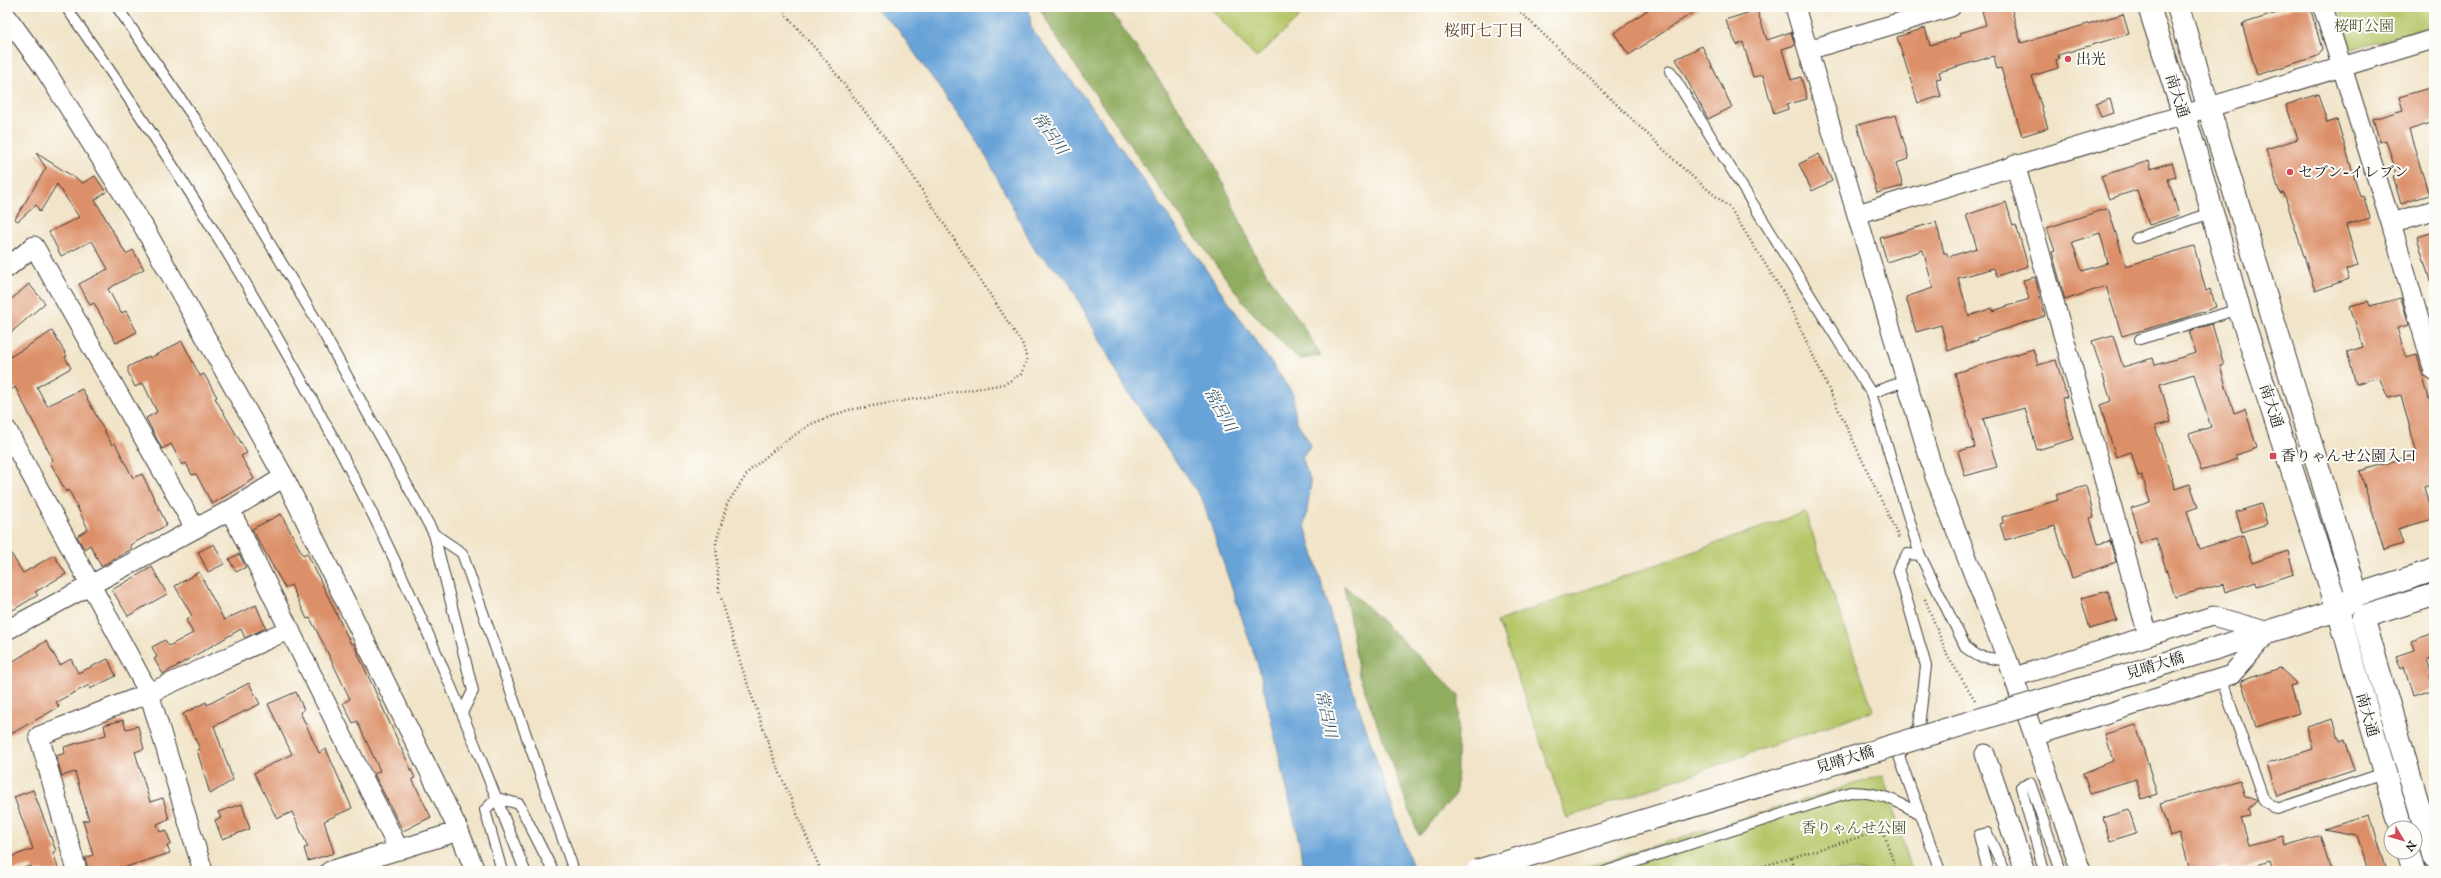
<svg xmlns="http://www.w3.org/2000/svg" width="2441" height="878" font-family="'IM FELL English','Noto Serif JP',serif">
<rect width="100%" height="100%" fill="#fdfcf7"/>
<filter id="ink" filterUnits="userSpaceOnUse"><feTurbulence type="fractalNoise" baseFrequency=".025" numOctaves="2"/><feDisplacementMap in="SourceGraphic" scale="8" xChannelSelector="R" yChannelSelector="G"/><feConvolveMatrix kernelMatrix="1 2 1 2 8 2 1 2 1" color-interpolation-filters="sRGB"/></filter>
<filter id="wash" filterUnits="userSpaceOnUse"><feTurbulence type="fractalNoise" baseFrequency=".012" numOctaves="4" result="noise"/><feDisplacementMap in="SourceGraphic" scale="16" xChannelSelector="R" yChannelSelector="G"/><feGaussianBlur stdDeviation="0.9" result="paint"/><feColorMatrix in="noise" values="0 0 0 0 0 0 0 0 0 0 0 0 0 0 0 0 0 1.4 0 .05"/><feComposite in="paint" operator="in"/></filter>
<g filter="url(#wash)">
<rect width="100%" height="100%" fill="#f1e4c8"/>
<path fill="#b6c76a" stroke="#697243" d="M1210 7H1310L1256 58Z
M2338 7H2434V26L2351 50Z
M1805 512 1873 710 1567 818 1498 621Z
M1883 775 1912 871H1573Z"/>
<path fill="#90ac5e" stroke="#56643d" d="M1039 7H1108L1209 152 1257 259 1297 317 1321 355 1299 360 1247 307 1153 179 1056 37Z
M1344 585 1459 695 1456 794 1419 836 1359 675Z"/>
<path fill="#68a3d8" stroke="#42607a" d="M873 7H1029L1031 28 1100 118 1293 394 1296 420 1311 445 1302 457 1311 483 1305 525 1345 666 1414 871H1303L1300 846 1260 672 1202 499 1126 389 1067 279 1036 252 980 145 896 27Z"/>
<g id="blocks">
<path fill="#dc9069" fill-rule="evenodd" d="M1652 7H1701L1629 55 1614 33Z
M1995 7H2011L2021 43 2123 14 2129 34 2058 55 2059 59 2056 60 2058 68 2032 76 2048 128 2022 136 2001 68 1997 69 1994 56 1939 72 1941 78 1936 79 1941 96 1918 103 1897 37 1925 28 1930 45 1961 36 1960 33 1986 25 1982 11Z
M2296 7H2310L2322 49 2318 56 2257 75 2242 24Z
M1757 10 1767 40 1791 32 1795 45 1782 49 1791 80 1801 77 1807 99 1787 104 1788 109 1774 114 1763 75 1753 77 1743 42 1737 45 1725 20Z
M1702 46 1732 107 1708 119 1676 59Z
M2429 88 2434 104V122L2409 130 2429 195 2401 204 2393 176 2397 175 2386 140 2380 142 2373 119 2403 110 2399 97Z
M2318 94 2327 123 2337 120 2360 196 2363 195 2370 218 2346 225 2358 266 2346 270 2349 279 2315 291 2284 193 2280 194 2266 149 2298 139 2286 105Z
M2110 99 2114 113 2101 117 2096 104Z
M1896 115 1909 159 1896 163 1903 186 1877 193 1857 125Z
M36 153 83 183 95 176 106 192 95 200 126 254 133 250 144 269 108 289 121 313 126 311 137 332 116 343 94 303 90 305 79 284 108 269 92 241 61 256 49 232 79 217 57 184 40 212 36 205 18 221 15 219 46 168Z
M1819 154 1832 181 1812 191 1799 164Z
M2149 161 2151 169 2172 162 2176 177 2168 179 2179 215 2149 225 2137 190 2109 199 2101 176Z
M2006 202 2013 226 2016 225 2028 266 1997 276 1994 268 1958 278 1969 316 1992 308 1993 311 2029 299 2023 280 2035 277 2045 316 1978 338V340L1948 351 1941 325 1916 332 1906 297 1933 288 1923 250 1887 262 1880 238 1936 222 1944 253H1947L1948 257 1977 248 1966 215Z
M2108 208 2126 266 2194 246 2206 291 2210 289 2216 307 2185 318 2122 336 2106 286 2065 300 2052 252 2055 251 2047 228ZM2100 233 2108 263 2082 271 2072 242Z
M2434 232V281H2430L2417 237Z
M29 284 45 303 7 336V303Z
M2401 298 2409 325 2397 328 2406 358 2417 355 2434 417V484L2424 487 2433 519 2398 529 2403 544 2384 550 2360 471 2417 454 2401 395 2388 398 2379 377 2356 384 2347 352 2363 347 2350 306 2368 301 2370 306Z
M2212 324 2224 365 2220 366 2234 413 2245 409 2257 448 2236 455 2238 459 2201 471 2189 434 2211 427 2194 374 2160 384 2171 422 2155 426 2175 489 2190 484 2198 507 2187 511 2199 549 2243 535 2252 563 2288 551 2294 574 2257 586 2256 582 2225 592 2223 584 2175 597 2156 538 2140 543 2136 530 2138 529 2131 508 2150 502 2142 475 2138 476 2131 452 2116 457 2100 405 2111 401 2092 341 2113 335 2123 367 2153 358 2155 365 2196 353 2189 331Z
M52 331 67 356 65 357 71 368 37 387 47 406 82 389 112 445 115 443 133 478 142 474 167 525 130 545 132 549 101 566 90 545 84 549 77 536 88 529 69 490 66 492 50 462 53 460 15 387 7 393V359Z
M182 341 200 376 204 374 217 397 215 398 247 453 241 456 254 479 212 504 196 474 192 475 186 463 182 465 171 444 162 449 146 418 157 412 143 383 135 387 128 372V367L149 356 150 358Z
M2033 349 2038 365 2056 360 2067 397 2062 398 2074 439 2037 450 2025 408 1983 419 1997 467 1965 476 1958 451 1975 447 1955 373Z
M2086 486 2094 517 2090 518 2098 544 2110 541 2116 562 2072 578 2055 526 2005 540 2000 524 2003 523 2002 517 2058 500 2056 495Z
M2261 504 2267 524 2242 532 2236 512Z
M281 514 303 555 307 553 351 644 353 643 415 778 412 779 431 817 403 831 374 774 380 771 357 721 353 723 343 703 350 699 323 643 310 618 307 619 291 585 285 588 252 529Z
M214 544 224 564 208 572 198 552Z
M7 547 23 573 54 555 66 574 35 592 38 595 13 610 7 600Z
M239 554 246 567 236 572 229 559Z
M152 567 167 594 128 616 112 590Z
M199 572 224 620 256 605 266 628 245 638 241 629 163 674 154 659 157 657 152 647 165 640 169 646 193 633 186 620 192 616 175 586Z
M2108 591 2117 621 2090 629 2081 598Z
M2434 633V659L2428 660 2433 674 2430 675 2432 690 2413 696 2404 667 2401 669 2396 656 2414 650 2411 641Z
M46 641 60 665 71 659 78 673 108 659 116 676 90 689 89 685 56 702 59 707 7 736V665Z
M2280 668 2297 684 2291 686 2299 713 2256 727 2241 681Z
M249 683 260 704 214 726 233 780 210 794 197 750 200 749 183 714 206 702 207 705Z
M296 692 304 710 300 712 319 753 326 749 352 808 324 821 334 853 308 861 304 848 308 847 292 812 277 819 254 773 292 754 268 704Z
M2333 719 2340 741 2345 739 2355 770 2277 796 2267 764 2313 749 2307 727Z
M123 720 126 729 138 726 144 749 135 752 150 802 163 798 169 819 157 824 160 832 166 830 171 844 167 846 170 853 113 871H89L85 858 93 855 83 821 89 820 75 772 62 776 56 756 65 753 64 747 106 735 104 725Z
M2136 725 2157 794 2142 799 2136 779 2090 793 2083 773 2113 761 2105 734Z
M2240 780 2245 797 2256 799 2257 801 2248 809 2250 816 2241 818 2249 845 2283 836 2285 846 2320 835 2331 871H2273L2270 861 2238 871H2228L2226 866 2210 871H2190L2180 833 2170 836 2160 804Z
M33 790 56 851 53 852 59 871H33L31 866 10 871 7 858 33 849 14 797Z
M242 804 250 829 222 839 215 820 221 818 218 812Z
M2129 810 2136 833 2110 841 2103 818Z
M2370 815 2378 842 2387 871H2368L2357 835 2323 829Z"/>
</g>
</g>
<g filter="url(#ink)">
<use href="#blocks" fill-opacity="0" stroke="#3c3a36" stroke-width="1"/>
<g fill="none" stroke-linecap="round" stroke-linejoin="round">
<defs>
<path id="service" d="M66 7C174 161 275 323 361 491 423 614 475 742 525 871
M117 7 196 121 319 325 434 534 473 691 463 711
M1670 71 1871 393 1920 555 1966 648 1978 656 2008 661
M2137 238 2211 213
M2140 339 2239 309
M1871 393 1908 380
M434 534 462 553 574 871
M1920 555 1907 554 1898 569 1926 666 1919 727 1899 756 1940 871
M2221 678 2264 801 2277 809 2384 773
M502 871 485 810 497 798 519 804 553 871
M1607 871 1850 792C1880 792 1896 800 1921 815
M1988 871 1979 835 1987 833 2005 871
M2044 871 2021 787 2030 783 2061 871"/>
<path id="minor" d="M1795 7 1935 477 2008 661 2081 871
M2323 7 2391 223 2434 371
M7 17 44 68 142 224 284 477 459 831 475 871
M1808 50 1951 7
M2015 164 2148 635
M1857 214 2434 39
M2391 223 2434 210
M7 268 34 246 195 528
M7 430 149 693 203 871
M230 510 399 850
M7 630 230 510 284 477
M2014 677 2213 616 2269 632 2231 675 2034 736
M1985 754 2025 871
M77 871 39 736 149 693 290 629
M330 871 459 831"/>
<path id="tertiary" d="M2149 7 2195 150 2239 309 2338 610 2401 828
M2178 7 2357 595
M2363 617 2434 858
M2408 852 2414 871"/>
<path id="secondary" d="M2363 617 2434 595
M2213 649 2338 610 2357 595 2434 570"/>
</defs>
<use href="#service" stroke="#3c3a36" stroke-width="12"/>
<use href="#minor" stroke="#3c3a36" stroke-width="21"/>
<use href="#tertiary" stroke="#3c3a36" stroke-width="24"/>
<use href="#secondary" stroke="#3c3a36" stroke-width="24"/>
<path stroke="#3c3a36" stroke-width="2.5" stroke-dasharray="1 3" stroke-linecap="butt" d="M779 7 827 62 907 167 1023 345 1027 360 1021 374 1005 384 848 410 811 424 780 445 749 471 727 504 716 543 719 591 742 668 774 759 821 871
M1515 7 1688 173 1730 208 1784 294 1899 538
M1925 599 1948 657 1975 700
M1791 858 1794 871
M1747 871 1883 830 1896 871"/>
<use href="#service" stroke="#fff" stroke-width="10"/>
<use href="#minor" stroke="#fff" stroke-width="19"/>
<use href="#tertiary" stroke="#fff" stroke-width="22"/>
<use href="#secondary" stroke="#fff" stroke-width="22"/>
<defs>
<path id="secondary-bridge" d="M1477 871 2213 649"/>
</defs>
<use href="#secondary-bridge" stroke="#3c3a36" stroke-width="24" stroke-linecap="butt"/>
<use href="#secondary-bridge" stroke="#fff" stroke-width="22"/>
</g>
</g>
<g fill="#d1495b" stroke="#fdfcf7" stroke-width="1.5">
<circle cx="2068" cy="59" r="4"/>
<circle cx="2290" cy="172" r="4"/>
<rect x="2269" y="452" width="8" height="8" rx="2"/>
</g>
<g text-anchor="middle" dominant-baseline="central" stroke-width="4" stroke-linejoin="round" paint-order="stroke">
<g font-size="15" fill="#525837" stroke="#fdfcf7">
<text x="2364" y="26">桜町公園</text>
<text x="1854" y="828">香りゃんせ公園</text>
</g>
<g font-size="15" fill="#1c1c1c" stroke="#fdfcf7" text-anchor="start">
<text x="2076" y="59">出光</text>
<text x="2298" y="172">セブン-イレブン</text>
<text x="2281" y="456">香りゃんせ公園入口</text>
</g>
<g font-size="15" fill="#1c1c1c" stroke="#fdfcf7">
<text transform="translate(2177 96) rotate(72)">南大通</text>
<text transform="translate(2271 406) rotate(72)">南大通</text>
<text transform="translate(2155 666) rotate(-17)">見晴大橋</text>
<text transform="translate(2367 715) rotate(74)">南大通</text>
<text transform="translate(1845 760) rotate(-17)">見晴大橋</text>
</g>
<g font-size="16" fill="#5f4537" stroke="#fdfcf7">
<text x="1484" y="32">桜町七丁目</text>
</g>
<g font-size="16" font-style="italic" fill="#3e5971" stroke="#fdfcf7">
<text transform="translate(1049 134) rotate(55)">常呂川</text>
<text transform="translate(1219 410) rotate(61)">常呂川</text>
<text transform="translate(1325 714) rotate(78)">常呂川</text>
</g>
</g>
<rect width="2441" height="878" fill="none" stroke="#fdfcf7" stroke-width="24"/>
<g transform="translate(2403 840) rotate(128)"><circle r="19" fill="#fdfcf7" stroke="#a3a29f"/>
<path d="M0-3L7 15L0 10L-7 15Z" fill="#d1495b"/>
<text y="-6" font-size="11" font-weight="bold" text-anchor="middle" fill="#1c1c1c">N</text>
</g>
</svg>
